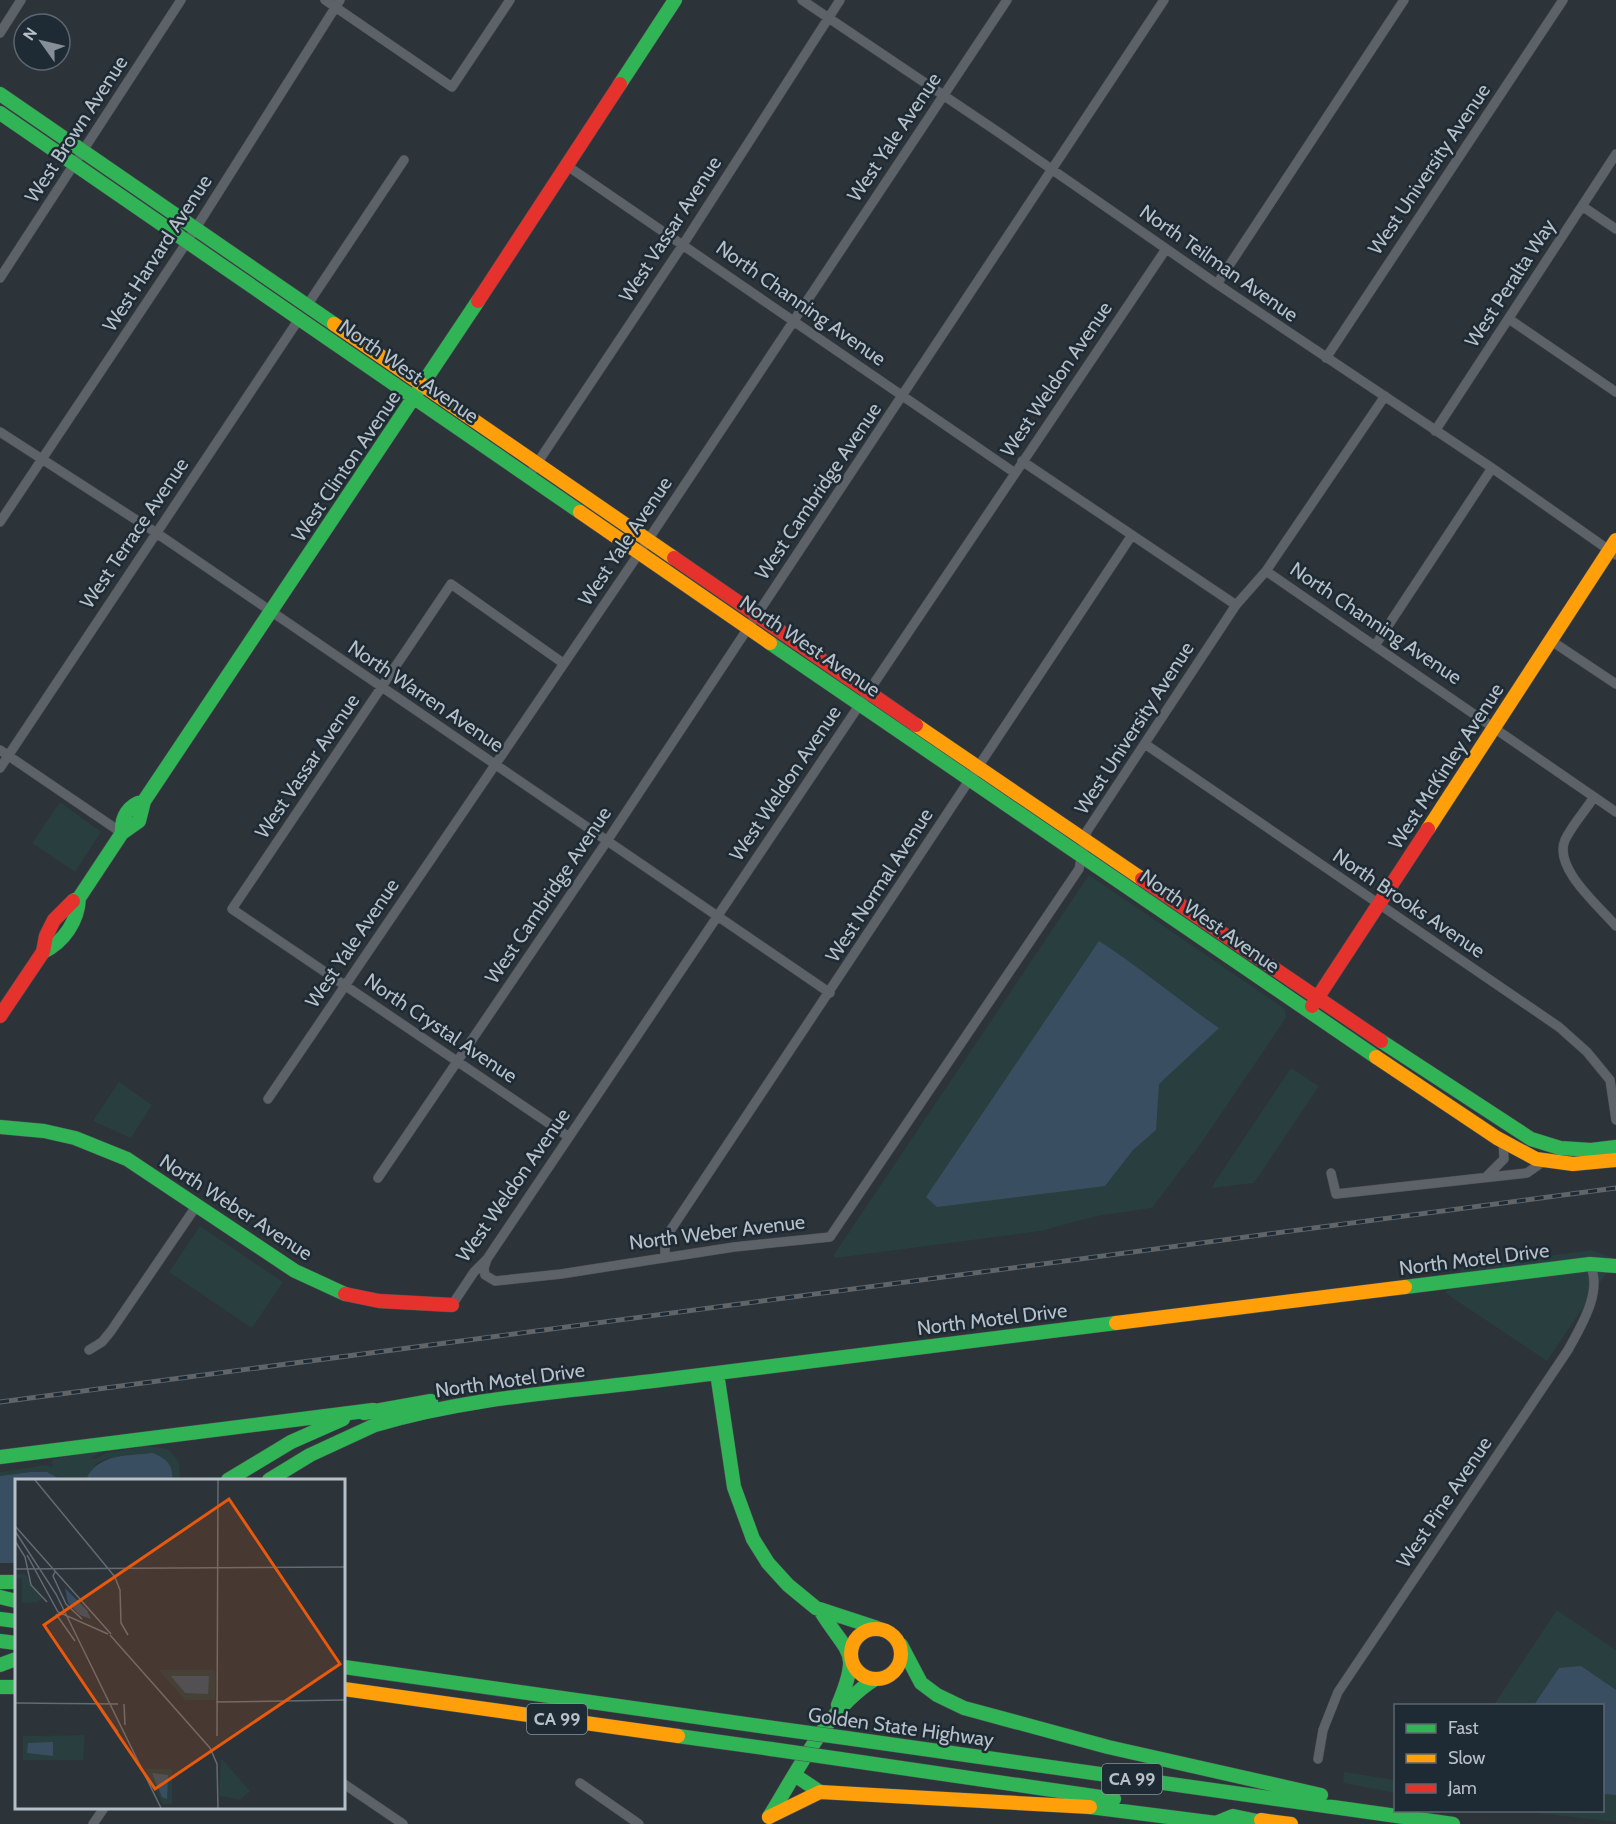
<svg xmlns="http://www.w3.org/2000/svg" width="1616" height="1824" font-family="Cabin,sans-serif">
<rect width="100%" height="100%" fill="#2c3339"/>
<path fill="#293e3e" d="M60 802 101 832 75 872 32 843Z
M1089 875 1285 1009 1286 1018 1202 1142 1152 1208 1097 1216 1040 1231 836 1258 833 1256Z
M1291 1068 1319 1086 1254 1183 1211 1188Z
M119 1082 152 1105 131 1138 93 1121Z
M200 1226 283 1282 252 1328 169 1272Z
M1592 1250 1616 1259 1547 1361 1445 1293 1463 1267Z
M146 1446 169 1449 179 1462 180 1480H172L173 1478 108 1458 97 1463 86 1480H62L47 1472H31L0 1476V1472L45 1465 52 1467 53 1464 48 1463 53 1462 52 1459 106 1450 91 1458 95 1459 106 1453Z
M1557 1610 1616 1650V1822L1519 1811 1602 1810V1706H1493Z
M1344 1772 1395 1780V1793L1343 1783Z"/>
<path fill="#394f61" d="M1099 941C1141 968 1178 1000 1219 1028L1159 1084 1156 1130 1133 1150 1105 1186 937 1207 926 1197Z
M153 1453C167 1459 174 1466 172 1480H86C97 1453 128 1456 153 1453Z
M31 1472H47L62 1480H16V1563H0V1476Z
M1581 1666 1616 1690V1795L1603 1794 1602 1706 1534 1705 1559 1668Z"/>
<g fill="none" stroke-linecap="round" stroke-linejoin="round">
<defs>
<path id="street" d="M325 0 452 87 510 0
M802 0 998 132 1217 284 1492 468 1616 555
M0 33 21 0
M566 165 1015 473
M1582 206 1616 229
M0 278 181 0
M1217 284 1404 0
M308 304 404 160
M1509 319 1616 392
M1326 358 1563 0
M1435 431 1616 154
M0 432 155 532 830 993
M1022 461 1236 605
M528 477 684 243 840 0
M0 522 187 242 340 0
M1266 571 1616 812
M1550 640 1616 684
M1376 644 1492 468
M563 663 451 584 232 909 569 1137
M1145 744 1559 1027 1587 1052 1610 1080 1616 1120
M0 750 122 833
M0 768 299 319
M1594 797C1585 811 1572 825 1565 840 1553 868 1599 906 1616 926
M268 1099 648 540 1007 0
M1331 1173 1336 1194 1527 1173 1544 1161
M1487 1176 1504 1159 1503 1141
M378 1178 607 841 1164 0
M665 1257V1246L670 1231 1132 535
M487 1259 484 1268 485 1275 495 1281 561 1274 734 1247 830 1237 1079 869 1087 831 1236 605 1266 571 1385 396
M452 1305 474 1272 487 1259 1166 249
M89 1350 102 1342 111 1331 197 1205
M1318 1759 1323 1730 1338 1692 1568 1350C1581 1326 1603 1292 1590 1264
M580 1783 639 1824
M344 1784 403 1824
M93 1824 104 1808"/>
<path id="fast" d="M620 84 675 0
M0 94 334 324
M0 113 580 512
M770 643 1376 1057
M122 833 139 821 144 801 478 301
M73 901 79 898 122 833C121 817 128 805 144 801
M43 952C64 942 78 921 79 898
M1381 1041 1531 1139 1560 1148 1591 1150 1616 1147
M0 1127 44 1131 75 1138 127 1159 295 1271 345 1294
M1405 1287 1590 1264 1616 1266
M717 1373 734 1487 753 1539 768 1563 788 1585 816 1608 877 1628
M364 1413 431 1401
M375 1425C469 1397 565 1392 661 1380 813 1361 965 1342 1116 1323
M0 1457 373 1410
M228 1480 291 1442 343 1419
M269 1480 310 1455 375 1425
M0 1582H16
M0 1597 16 1601
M820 1610C847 1655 862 1648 838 1705
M0 1619 16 1621
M0 1641 16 1643
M901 1645 921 1683 937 1695 964 1708 1108 1747 1321 1795
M0 1665 16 1659
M344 1667 788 1730
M0 1687H16
M678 1736 771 1749
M846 1738 1453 1824
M840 1759 1114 1799
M796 1776 820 1792
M1090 1807 1216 1823 1233 1816 1271 1824
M769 1817C799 1769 826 1710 875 1679"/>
<path id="slow" d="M334 324 674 558
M580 512 770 643
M916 725 1142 879
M1428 829 1616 540
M1376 1057 1497 1138 1536 1159 1573 1164 1616 1160
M1116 1323 1405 1287
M851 1654a25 25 0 1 1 50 0a25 25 0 1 1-50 0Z
M344 1689 678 1736
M769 1817 820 1792 1090 1807
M1261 1820 1291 1824"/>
<path id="jam" d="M478 301 620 84
M674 558 916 725
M1142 879 1381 1041
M1312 1006 1428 829
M0 1016 43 952 46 936 54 920 73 901
M345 1294 379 1301 452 1305"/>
</defs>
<use href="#street" stroke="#4a4f53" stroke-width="10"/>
<use href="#fast" stroke="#4a4f53" stroke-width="15"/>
<use href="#slow" stroke="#4a4f53" stroke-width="15"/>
<use href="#jam" stroke="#4a4f53" stroke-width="15"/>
<use href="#street" stroke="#5c6267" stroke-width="9"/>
<use href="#fast" stroke="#30b455" stroke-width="14"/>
<use href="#slow" stroke="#ff9f0a" stroke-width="14"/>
<use href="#jam" stroke="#e5322d" stroke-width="14"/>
<defs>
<path id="rail" d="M0 1402 1616 1188"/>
</defs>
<use href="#rail" stroke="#60656a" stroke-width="5"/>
<use href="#rail" stroke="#1e2a34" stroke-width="3" stroke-dasharray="9" stroke-linecap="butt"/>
<defs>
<path id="fast-bridge" d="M788 1730 846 1738
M771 1749 840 1759"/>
</defs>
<use href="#fast-bridge" stroke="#484f55" stroke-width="15" stroke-linecap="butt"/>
<use href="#fast-bridge" stroke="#30b455" stroke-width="14"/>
</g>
<g text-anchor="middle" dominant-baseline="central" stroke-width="5" stroke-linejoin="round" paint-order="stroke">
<g fill="#1e2a34" stroke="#88939c" stroke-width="1.5">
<rect x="527" y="1704" width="60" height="30" rx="4.5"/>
<rect x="1102" y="1764" width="60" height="30" rx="4.5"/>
</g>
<g font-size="18" font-weight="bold" fill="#b6c0c9">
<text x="557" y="1719">CA 99</text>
<text x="1132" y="1779">CA 99</text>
</g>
<g font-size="20" fill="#b6c0c9" stroke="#1e2a34">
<text transform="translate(76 129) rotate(-57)">West Brown Avenue</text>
<text transform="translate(894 137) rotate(-56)">West Yale Avenue</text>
<text transform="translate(1429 169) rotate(-56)">West University Avenue</text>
<text transform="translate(670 229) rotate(-57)">West Vassar Avenue</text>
<text transform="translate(157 253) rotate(-57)">West Harvard Avenue</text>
<text transform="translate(1219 263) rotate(35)">North Teilman Avenue</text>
<text transform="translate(1510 283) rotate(-57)">West Peralta Way</text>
<text transform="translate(801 303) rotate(35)">North Channing Avenue</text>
<text transform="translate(409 371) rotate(35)">North West Avenue</text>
<text transform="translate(1056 379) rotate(-56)">West Weldon Avenue</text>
<text transform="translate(346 466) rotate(-56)">West Clinton Avenue</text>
<text transform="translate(818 491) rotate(-56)">West Cambridge Avenue</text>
<text transform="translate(134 533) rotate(-56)">West Terrace Avenue</text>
<text transform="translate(625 541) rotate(-56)">West Yale Avenue</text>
<text transform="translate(1376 623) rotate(34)">North Channing Avenue</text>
<text transform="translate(810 646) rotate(34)">North West Avenue</text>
<text transform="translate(426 696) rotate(34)">North Warren Avenue</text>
<text transform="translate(1134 728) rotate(-57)">West University Avenue</text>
<text transform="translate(307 766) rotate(-56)">West Vassar Avenue</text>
<text transform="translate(1446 766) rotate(-57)">West McKinley Avenue</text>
<text transform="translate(785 783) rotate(-56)">West Weldon Avenue</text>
<text transform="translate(879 885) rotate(-57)">West Normal Avenue</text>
<text transform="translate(548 895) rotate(-56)">West Cambridge Avenue</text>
<text transform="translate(1409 903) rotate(34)">North Brooks Avenue</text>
<text transform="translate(1210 921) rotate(35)">North West Avenue</text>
<text transform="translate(352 943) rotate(-56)">West Yale Avenue</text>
<text transform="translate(441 1028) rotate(34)">North Crystal Avenue</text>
<text transform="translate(513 1185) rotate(-55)">West Weldon Avenue</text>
<text transform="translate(236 1207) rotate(33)">North Weber Avenue</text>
<text transform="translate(717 1232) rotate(-7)">North Weber Avenue</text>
<text transform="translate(1474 1259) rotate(-7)">North Motel Drive</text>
<text transform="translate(992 1319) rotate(-7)">North Motel Drive</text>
<text transform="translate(510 1380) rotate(-8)">North Motel Drive</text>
<text transform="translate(1444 1502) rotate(-56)">West Pine Avenue</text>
<text transform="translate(901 1727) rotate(8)">Golden State Highway</text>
</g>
</g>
<g transform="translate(15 1479)">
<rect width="330" height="330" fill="#2c3339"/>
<path d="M0 95H10L27 119 23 123 7 124V99H1ZM144 191H200V221H170ZM70 256 68 281H8V257ZM206 279 235 312 225 321 204 317ZM125 280 131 290H157V325H148Z" fill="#293e3e"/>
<path d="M50 109 72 131 76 140 65 136 53 124ZM156 197H194L193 215 170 214ZM38 263V277L12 274 13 264ZM137 294 153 296 152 320 147 318Z" fill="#394f61"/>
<path fill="none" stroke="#636b73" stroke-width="1.5" d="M20 1 100 98M0 47 96 155M0 52 41 115 146 329M0 62 10 78 16 106 32 123M12 76 43 133 93 155M0 90 330 88M40 93 38 97 51 125 67 140M99 96 105 111 106 144 113 156M41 135 60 162M95 156 195 269 202 285 203 329M82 223 103 253M201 223 330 221M0 224 103 225M109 225 110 246M202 257 203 1"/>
<path fill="#e8590c" fill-opacity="0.15" stroke="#e8590c" stroke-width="3" d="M214 20 325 185 140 310 29 146Z"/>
<rect width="330" height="330" fill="none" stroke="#b6c0c9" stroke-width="3"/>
</g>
<rect x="1394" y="1704" width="210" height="108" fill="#1e2a34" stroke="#5b6670" stroke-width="1.5"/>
<rect x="1406" y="1724" width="30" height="9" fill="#30b455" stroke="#5b6670" stroke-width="1.5"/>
<text x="1448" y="1734" font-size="18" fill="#b6c0c9">Fast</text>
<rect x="1406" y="1754" width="30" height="9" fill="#ff9f0a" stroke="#5b6670" stroke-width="1.5"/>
<text x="1448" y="1764" font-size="18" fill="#b6c0c9">Slow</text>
<rect x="1406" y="1784" width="30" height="9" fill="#e5322d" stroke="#5b6670" stroke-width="1.5"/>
<text x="1448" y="1794" font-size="18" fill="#b6c0c9">Jam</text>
<g transform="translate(42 42) rotate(304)"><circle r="28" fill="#1e2a34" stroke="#5b6670" stroke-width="1.5"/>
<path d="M0-4.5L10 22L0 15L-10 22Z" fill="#868f97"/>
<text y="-9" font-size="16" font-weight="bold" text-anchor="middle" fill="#b6c0c9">N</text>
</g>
</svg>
